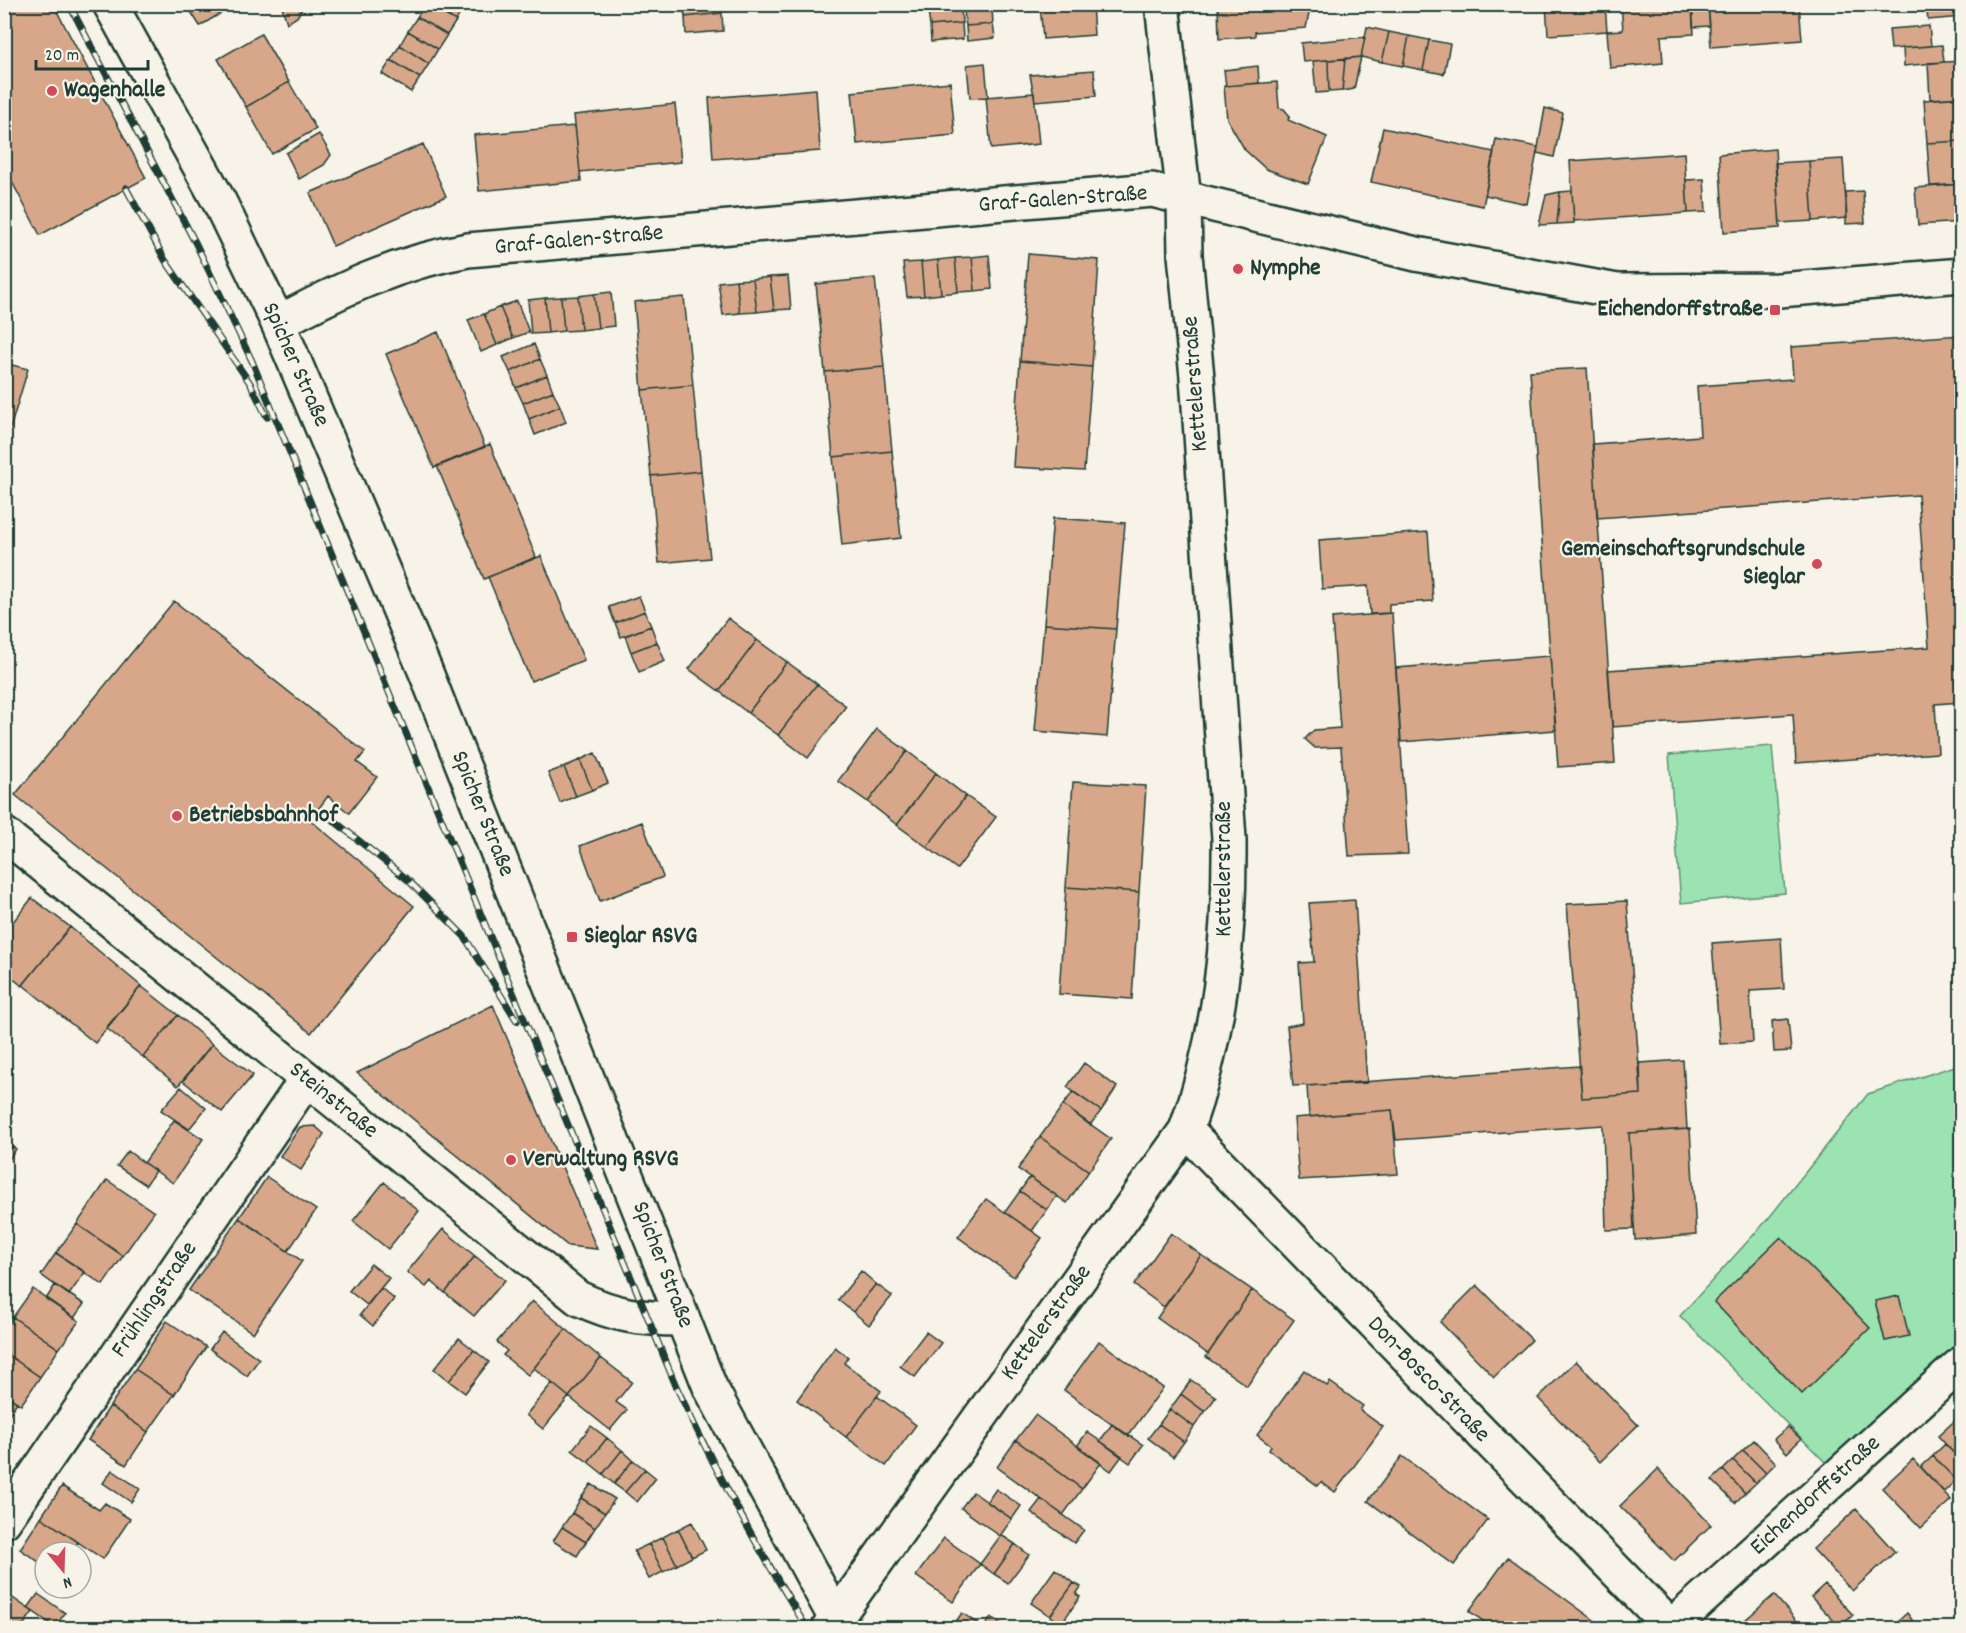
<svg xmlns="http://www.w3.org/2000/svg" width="1966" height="1633" font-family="Dekko,sans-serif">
<rect width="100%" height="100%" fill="#f7f3e8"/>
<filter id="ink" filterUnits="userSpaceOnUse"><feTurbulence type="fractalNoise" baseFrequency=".0167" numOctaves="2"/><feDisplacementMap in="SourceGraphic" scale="12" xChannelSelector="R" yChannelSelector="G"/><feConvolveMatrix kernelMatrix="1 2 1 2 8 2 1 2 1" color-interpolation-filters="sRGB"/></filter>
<g filter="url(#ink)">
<path fill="#9be4b2" stroke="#5d9073" stroke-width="1.5" d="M1772 746 1785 893 1681 903 1669 755Z
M1961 1064V1341L1827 1464 1680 1316 1768 1219 1868 1094Z"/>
<path fill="#d8a78a" stroke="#1f3d34" stroke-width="1.5" d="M4 4H53L146 178 40 235 11 180 4 184Z
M186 4H236L200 26Z
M281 4H305L297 17 287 23Z
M425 4 456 21 447 35 417 17Z
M429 4H461L464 6 456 21Z
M683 4H721L722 13 685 17Z
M927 4H960L961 8 928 11Z
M964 4H991L992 8 964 11Z
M1040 4H1092L1094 35 1043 39Z
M1218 4H1311L1306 28 1255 32V36L1219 39Z
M1546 4H1605L1607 31 1548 35Z
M1621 4H1692L1694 34 1661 36 1663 63 1610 68 1607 31 1623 30Z
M1692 4H1708L1710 26 1693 27Z
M1708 4H1799L1802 40 1711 47Z
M1926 4H1962V17L1928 20Z
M961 8 962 23 930 26 928 11Z
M992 8 993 24 966 26 964 11Z
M722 13 723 31 686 34 685 17Z
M417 17 447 35 438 49 408 31Z
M962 23 963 39 931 42 930 26Z
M993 24 995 38 967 41 966 26Z
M1929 26 1931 46 1891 49 1889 29Z
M1367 27 1389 32 1382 62 1361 57Z
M408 31 438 49 429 64 400 45Z
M1389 32 1409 36 1403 66 1382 62Z
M261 34 289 82 246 107 218 59Z
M1409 36 1429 40 1423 70 1403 66Z
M1365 37 1361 57 1303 62 1301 43Z
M1429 40 1450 44 1444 74 1423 70Z
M400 45 429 64 420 78 391 60Z
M1942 45 1944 62 1904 66 1903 48Z
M1361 57 1354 89 1342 91 1345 59Z
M1345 59 1342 91 1329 92 1328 60Z
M391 60 420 78 411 92 382 74Z
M1328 60 1329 92 1316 93 1313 61Z
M1962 61V97L1930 99 1928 63Z
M985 63 988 97 970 98 967 65Z
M1258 66 1259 83 1226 86 1224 70Z
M1094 70 1096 96 1035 101 1030 75Z
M289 82 316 129 272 154 246 107Z
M950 82 955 135 857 144 852 92Z
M1277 82 1279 108 1284 109 1290 116 1288 120 1327 137 1308 184 1266 169 1245 150 1227 119 1224 86Z
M816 89 820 151 713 159 709 98Z
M1034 93 1039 144 991 149 986 97Z
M1962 97V141L1927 143 1924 100Z
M675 104 681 162 580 172 574 115Z
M1545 108 1563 113 1554 157 1537 153Z
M575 126 581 181 479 191 474 135Z
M1383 128 1494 152 1483 206 1371 182Z
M319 134 331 155 324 165 299 179 286 153Z
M1496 139 1538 147 1527 204 1485 195Z
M1962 141V184L1930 186 1927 143Z
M423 144 446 196 333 246 310 193Z
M1775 149 1780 228 1724 232 1719 154Z
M1684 153 1688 213 1574 221 1570 161Z
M1843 159 1847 218 1813 221 1809 161Z
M1809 161 1813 221 1780 223 1775 163Z
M1704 179 1706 212 1688 213 1686 180Z
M1962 184V222L1918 225 1915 188Z
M1572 191 1574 223 1557 224 1560 192Z
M1863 191 1865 223 1846 224V192Z
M1560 192 1557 224 1539 225 1546 195Z
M1028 254 1099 260 1092 367 1020 361Z
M989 255 992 289 975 291 972 257Z
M972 257 975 291 958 292 955 258Z
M955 258 958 292 941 294 938 260Z
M938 260 941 294 924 296 921 262Z
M921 262 924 296 907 297 903 263Z
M788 276 791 309 774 310 770 277Z
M770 277 774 310 757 312 753 279Z
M875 278 884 367 825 372 816 284Z
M753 279 757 312 740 313 736 280Z
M736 280 740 313 723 315 718 282Z
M611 292 614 326 598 328 594 294Z
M594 294 598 328 581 330 578 296Z
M578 296 581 330 564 331 561 297Z
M561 297 564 331 548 333 545 298Z
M684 297 693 385 642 390 634 302Z
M545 298 548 333 531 334 528 300Z
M517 301 529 332 513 338 500 307Z
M500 307 513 338 497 345 484 314Z
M484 314 497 345 481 352 468 320Z
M438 332 485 447 434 468 386 354Z
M1962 335V702L1935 704 1938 753 1796 763 1793 714 1612 727 1608 670 1929 647 1918 495 1597 518 1593 444 1700 436 1697 386 1793 379 1791 347Z
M534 344 540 359 510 372 503 357Z
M540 359 547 375 516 388 510 372Z
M1020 361 1092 367 1084 471 1013 467Z
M4 363 28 369 4 449Z
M884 367 892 451 833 457 825 372Z
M1587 368 1615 763 1558 767 1530 371Z
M547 375 553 391 523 403 516 388Z
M693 385 701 471 651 476 642 390Z
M553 391 560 406 529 419 523 403Z
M560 406 566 422 535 435 529 419Z
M490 444 536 557 484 579 437 466Z
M892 451 901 538 842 545 833 457Z
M701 471 710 558 659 563 651 476Z
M1053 518 1125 523 1116 629 1044 624Z
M1428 532 1433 601 1389 604V613L1370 614 1368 586 1322 589 1319 540Z
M541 556 584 660 531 681 488 577Z
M639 596 645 611 615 623 609 607Z
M174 601 365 752 357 762 377 777 349 813 328 796 310 820 414 906 311 1033 15 795Z
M645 611 651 626 621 637 615 623Z
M1392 613 1408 854 1349 856 1341 747 1315 748 1305 739 1314 730 1340 728 1332 618Z
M728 618 757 640 719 691 689 669Z
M1044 624 1116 629 1107 737 1035 731Z
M651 626 657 642 631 652 625 636Z
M757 640 787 662 748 713 719 691Z
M657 642 665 661 639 672 631 652Z
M1550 656 1556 730 1401 742 1396 668Z
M787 662 817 684 778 735 748 713Z
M817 684 846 706 808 758 778 735Z
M877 729 907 751 868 802 838 781Z
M907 751 936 773 897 825 868 802Z
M595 753 608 783 592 790 580 760Z
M580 760 592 790 576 796 564 767Z
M564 767 576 796 560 803 548 773Z
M936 773 966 796 927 847 897 825Z
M1073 782 1146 786 1139 892 1066 887Z
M966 796 996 817 957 869 927 847Z
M642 822 663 877 600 901 580 846Z
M1066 887 1139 892 1132 999 1059 994Z
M32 898 70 927 22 986 4 971V933Z
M1355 900 1367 1083 1293 1086 1287 1026 1303 1023 1299 963 1314 962 1309 903Z
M1627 901 1641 1094 1582 1098 1567 904Z
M70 927 141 986 95 1043 23 985Z
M1781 938 1784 989 1750 991 1753 1042 1720 1044 1712 943Z
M141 986 178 1015 143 1057 106 1028Z
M493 1005 597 1249 568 1246 357 1073Z
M178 1015 212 1044 178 1086 143 1057Z
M1788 1019 1791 1051 1774 1052 1772 1021Z
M212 1044 253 1075 222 1112 183 1081Z
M1683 1060 1687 1129 1629 1133 1634 1229 1606 1230 1603 1125 1396 1140 1392 1110 1309 1117 1307 1086 1579 1066 1582 1098 1641 1094 1640 1063Z
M1084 1063 1117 1087 1101 1111 1067 1087Z
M181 1087 206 1108 189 1129 161 1110Z
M1073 1092 1101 1111 1090 1125 1063 1105Z
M1063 1105 1111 1139 1089 1171 1040 1137Z
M1392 1110 1398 1174 1299 1180 1294 1118Z
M4 1116 13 1121 4 1134Z
M174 1120 203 1139 173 1183 144 1163Z
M315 1126 324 1134 301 1170 280 1156 300 1127Z
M1690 1129 1696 1235 1635 1240 1629 1133Z
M1040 1137 1089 1171 1067 1203 1018 1169Z
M4 1142 16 1149 4 1167Z
M128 1151 155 1171 146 1185 117 1166Z
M267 1177 316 1210 288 1251 239 1218Z
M1030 1177 1057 1196 1047 1210 1020 1191Z
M107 1180 154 1212 123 1256 77 1224Z
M384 1182 419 1211 388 1249 353 1221Z
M1020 1191 1047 1210 1032 1231 1005 1212Z
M986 1199 1042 1238 1014 1277 958 1237Z
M239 1218 302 1261 253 1333 189 1290Z
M77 1224 123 1256 103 1285 56 1253Z
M443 1229 475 1256 445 1293 431 1281 426 1287 407 1272Z
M1171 1233 1201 1255 1164 1307 1134 1285Z
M1781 1237 1870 1328 1802 1394 1714 1302Z
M56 1253 85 1272 69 1295 41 1275Z
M1201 1255 1252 1290 1208 1354 1157 1318Z
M475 1256 505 1280 474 1316 445 1293Z
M371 1264 389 1278 367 1305 349 1291Z
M861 1271 876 1284 853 1312 838 1300Z
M876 1284 892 1296 869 1325 853 1312Z
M55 1285 84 1304 74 1318 46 1299Z
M1477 1285 1532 1340 1494 1377 1440 1322Z
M381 1288 394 1299 373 1326 360 1315Z
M33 1289 79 1321 59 1349 13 1317Z
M1252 1290 1294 1320 1247 1386 1206 1357Z
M1899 1296 1909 1336 1885 1341 1875 1301Z
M532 1301 566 1329 528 1375 503 1355 507 1351 497 1342Z
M13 1317 59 1349 40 1377 4 1352V1329Z
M167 1321 206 1347 174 1395 135 1369Z
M566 1329 601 1358 569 1397 534 1368Z
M222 1332 259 1359 247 1376 210 1349Z
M926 1332 941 1343 915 1377 900 1366Z
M459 1338 474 1350 449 1381 434 1369Z
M1099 1341 1163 1388 1128 1436 1064 1390Z
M835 1347 848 1357 844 1363 881 1391 846 1437 797 1400Z
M474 1350 489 1362 465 1393 449 1381Z
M4 1352 40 1377 21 1405 4 1394Z
M601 1358 632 1382 616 1402 627 1410 610 1430 569 1397Z
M1576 1361 1638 1425 1600 1462 1538 1398Z
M135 1369 174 1395 148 1432 110 1406Z
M1304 1370 1327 1386 1330 1382 1363 1406 1360 1410 1383 1427 1335 1492 1321 1482 1318 1486 1269 1450 1271 1446 1257 1435Z
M1191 1380 1216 1397 1205 1412 1181 1394Z
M552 1383 569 1397 543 1429 526 1415Z
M4 1394 17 1402 8 1416 4 1414Z
M1181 1394 1205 1412 1194 1427 1170 1409Z
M877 1396 916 1425 886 1466 846 1437Z
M110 1406 148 1432 126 1465 88 1440Z
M1170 1409 1194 1427 1184 1442 1159 1424Z
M1962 1414V1462L1938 1436Z
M1035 1415 1101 1463 1082 1489 1016 1440Z
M1112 1424 1143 1445 1130 1463 1100 1441Z
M1159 1424 1184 1442 1173 1457 1148 1438Z
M591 1426 607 1438 588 1462 572 1450Z
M1788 1427 1801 1439 1787 1453 1774 1439Z
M1087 1432 1122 1456 1111 1471 1077 1446Z
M607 1438 622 1450 603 1474 588 1462Z
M1016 1440 1082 1489 1063 1515 997 1467Z
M1754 1440 1776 1463 1766 1473 1743 1450Z
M1945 1444 1962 1462V1475L1956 1480 1933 1456Z
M622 1450 633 1460 614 1484 603 1474Z
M1743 1450 1766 1473 1756 1483 1733 1460Z
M1402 1456 1488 1520 1454 1565 1368 1501Z
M1933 1456 1956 1480 1944 1492 1921 1467Z
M1913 1459 1951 1500 1921 1528 1882 1488Z
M633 1460 645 1469 625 1492 614 1484Z
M1733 1460 1756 1483 1745 1493 1723 1470Z
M645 1469 656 1478 637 1502 625 1492Z
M1658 1469 1711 1525 1674 1561 1620 1506Z
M112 1470 140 1489 131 1502 103 1483Z
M1723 1470 1745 1493 1735 1503 1712 1480Z
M591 1484 615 1499 605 1513 581 1498Z
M62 1486 99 1510 105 1503 130 1519 103 1559 41 1517Z
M996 1489 1021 1506 1012 1519 987 1502Z
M973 1492 1012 1519 1000 1536 961 1508Z
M581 1498 605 1513 595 1528 572 1513Z
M1041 1499 1084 1530 1074 1543 1031 1512Z
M1856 1509 1895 1552 1852 1591 1813 1549Z
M572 1513 595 1528 586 1542 562 1527Z
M41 1517 78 1542 71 1552H45V1566L20 1549Z
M692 1522 706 1550 692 1557 678 1529Z
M562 1527 586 1542 577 1556 553 1541Z
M678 1529 692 1557 677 1565 663 1537Z
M1001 1535 1015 1544 994 1574 980 1564Z
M663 1537 677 1565 663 1572 649 1544Z
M944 1538 980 1564 953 1602 916 1576Z
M649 1544 663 1572 649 1579 634 1551Z
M1015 1544 1029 1555 1008 1583 994 1574Z
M1508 1557 1601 1625 1598 1628H1493L1469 1611Z
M1055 1569 1074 1583 1050 1616 1031 1603Z
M1074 1583 1081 1587 1076 1594 1080 1597 1061 1624 1050 1616Z
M1825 1584 1853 1615 1840 1627 1811 1597Z
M4 1592 33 1612 21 1628H4Z
M38 1594 65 1613 55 1627 28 1608Z
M1774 1595 1803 1628H1740L1738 1626Z
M962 1613 984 1628 991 1617 1007 1628H951Z
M1907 1613 1918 1628H1890Z"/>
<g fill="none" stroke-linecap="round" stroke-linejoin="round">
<defs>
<path id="minor" d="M278 323C339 290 399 262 468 250L1152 190 1416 254 1617 291 1779 290 1962 275
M4 834 578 1298C616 1316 641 1319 682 1319
M1186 1130 1672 1628
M4 1521 306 1080
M829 1628 1186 1130C1220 1036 1230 939 1229 839L1197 377 1185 255 1184 199 1162 4
M1670 1628 1962 1363"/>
<path id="tertiary" d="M110 4 220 203 278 323 425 670 710 1387 841 1628"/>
</defs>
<use href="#minor" stroke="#1f3d34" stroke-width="38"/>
<use href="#tertiary" stroke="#1f3d34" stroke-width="38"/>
<use href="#minor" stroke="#f7f3e8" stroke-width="33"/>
<use href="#tertiary" stroke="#f7f3e8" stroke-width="33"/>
<defs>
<path id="rail" d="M69 4 196 244 252 361 676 1386C715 1470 758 1550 807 1628
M126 188 165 260 250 383 267 417
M323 812 408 880 464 936 517 1021"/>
</defs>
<use href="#rail" stroke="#1f3d34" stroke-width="7"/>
<use href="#rail" stroke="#f7f3e8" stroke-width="4.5" stroke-dasharray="14" stroke-linecap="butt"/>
</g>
</g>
<g fill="#d1495b" stroke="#f7f3e8" stroke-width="2">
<circle cx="52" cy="91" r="6"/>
<circle cx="1238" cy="269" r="6"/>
<rect x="1769" y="304" width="12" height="12" rx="3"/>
<circle cx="1817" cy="564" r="6"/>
<circle cx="177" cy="816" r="6"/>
<rect x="566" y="931" width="12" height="12" rx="3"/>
<circle cx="511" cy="1160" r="6"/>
</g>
<g text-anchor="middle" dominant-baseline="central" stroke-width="4.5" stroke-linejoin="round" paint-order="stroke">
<g font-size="24" font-weight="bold" fill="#1f3d34" stroke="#f7f3e8" text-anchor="start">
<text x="64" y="91">Wagenhalle</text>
<text x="1250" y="269">Nymphe</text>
<text x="1763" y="310" text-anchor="end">Eichendorffstraße</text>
<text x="1805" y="550" text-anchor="end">Gemeinschaftsgrundschule<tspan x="1805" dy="28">Sieglar</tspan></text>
<text x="189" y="816">Betriebsbahnhof</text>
<text x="584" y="937">Sieglar RSVG</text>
<text x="523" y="1160">Verwaltung RSVG</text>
</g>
<g font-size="24" fill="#1f3d34" stroke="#f7f3e8">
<text transform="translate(1063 200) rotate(-4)">Graf-Galen-Straße</text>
<text transform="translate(579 241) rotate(-5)">Graf-Galen-Straße</text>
<text transform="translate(295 365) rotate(66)">Spicher Straße</text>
<text transform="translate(1196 384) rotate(-94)">Kettelerstraße</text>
<text transform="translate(482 814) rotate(68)">Spicher Straße</text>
<text transform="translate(1225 869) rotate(-90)">Kettelerstraße</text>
<text transform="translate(333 1101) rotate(39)">Steinstraße</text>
<text transform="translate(662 1265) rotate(69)">Spicher Straße</text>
<text transform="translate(155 1300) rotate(-56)">Frühlingstraße</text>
<text transform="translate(1047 1323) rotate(-54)">Kettelerstraße</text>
<text transform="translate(1428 1380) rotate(46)">Don-Bosco-Straße</text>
<text transform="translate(1816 1496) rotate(-42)">Eichendorffstraße</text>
</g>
</g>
<rect width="1966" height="1633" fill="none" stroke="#f7f3e8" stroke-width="24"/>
<rect x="12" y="12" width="1942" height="1609" fill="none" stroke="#1f3d34" stroke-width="2" filter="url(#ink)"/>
<g transform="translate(63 1570) rotate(161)"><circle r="28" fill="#f7f3e8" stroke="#a1aaa0" stroke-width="1.5"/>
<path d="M0-4.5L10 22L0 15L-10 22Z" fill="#d1495b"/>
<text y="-9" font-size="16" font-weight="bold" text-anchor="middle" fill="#1f3d34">N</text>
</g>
<path d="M36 60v9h112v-9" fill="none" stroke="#1f3d34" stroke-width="3"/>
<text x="45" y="60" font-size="18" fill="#1f3d34" stroke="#f7f3e8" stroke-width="4.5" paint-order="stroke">20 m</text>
</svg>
